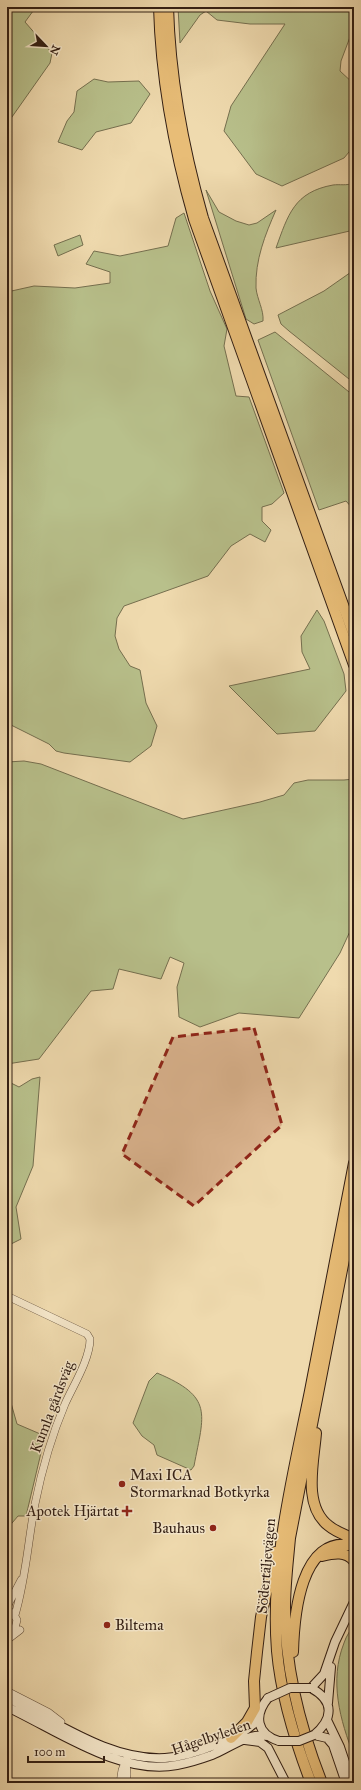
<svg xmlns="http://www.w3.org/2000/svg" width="361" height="1790" font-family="'IM FELL Great Primer',serif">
<rect width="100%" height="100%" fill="#efdaae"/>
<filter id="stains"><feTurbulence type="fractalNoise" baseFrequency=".005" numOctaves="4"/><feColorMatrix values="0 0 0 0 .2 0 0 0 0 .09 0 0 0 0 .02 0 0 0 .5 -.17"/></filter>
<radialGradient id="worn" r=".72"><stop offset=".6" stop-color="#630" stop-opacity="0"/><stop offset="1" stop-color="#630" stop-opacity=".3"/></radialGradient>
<path fill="#b8c08b" stroke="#756f4f" d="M7 7H36L25 22 52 53 50 63 7 124Z
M178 7H354V29L350 37 341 61 340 71 354 84V146L344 158 282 186 256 174 224 131 231 106 285 24H250L217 20 206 11 200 15 180 43Z
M94 79 108 82 139 81 150 94 131 123 96 132 82 150 58 142 67 121 74 112 77 91Z
M354 183V230L276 248C288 215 294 192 333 185 340 184 346 186 354 183Z
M206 190 219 212 236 221 249 225 257 223 276 210C265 235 255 260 256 288 257 299 264 310 263 321L254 324 246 319Z
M184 213 210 291 227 329 224 346 236 396 249 397 284 493 272 504 262 507V521L271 530 265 542 250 534 231 546 208 576 124 606 117 618 115 636 119 649 130 666 140 670 146 703 157 726 151 746 130 762 64 753 56 751 49 744 7 723V292L34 286 75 288 110 283V272L86 264 94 251 120 256 168 246 176 218Z
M80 235 83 245 58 256 54 245Z
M354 270V383L289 331 281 324 278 315 324 291Z
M275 332 354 396V510L346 501 319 510 258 340Z
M317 610 324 621 344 674 346 691 315 731 277 734 229 686 310 669 302 652 301 636Z
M24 761 41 764 183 819 260 802 284 795 294 783 308 780H344L354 779V927H352L340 953 299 1018 239 1013 200 1027 179 1017 177 987 184 963 170 957 161 979 119 969 113 989 91 991 39 1059 7 1064V762Z
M40 1077 33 1166 16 1207 21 1239 11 1244 7 1236V1081L19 1087 32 1079Z
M157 1373C214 1397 204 1413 194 1466L191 1470 157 1455 154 1445 142 1436 133 1423 149 1381Z
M7 1401 11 1403 17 1424 45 1436 26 1516H18L7 1529Z
M354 1624V1756C340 1720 329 1681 344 1643 346 1636 351 1630 354 1624Z"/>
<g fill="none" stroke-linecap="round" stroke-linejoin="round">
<defs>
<path id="tertiary" d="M7 1296 87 1334 90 1339C90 1359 73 1386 65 1404 51 1437 42 1469 35 1504 28 1541 26 1578 15 1615
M7 1607 21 1580
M7 1611 13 1613 17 1620 15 1628 7 1632
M7 1640 20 1630
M7 1691 48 1712 61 1722
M120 1783 122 1770 127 1758
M126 1783 127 1774 126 1762"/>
<path id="secondary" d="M7 1698C56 1721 109 1761 165 1758 183 1757 200 1751 215 1745 232 1738 248 1732 259 1718
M268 1698C254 1715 256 1734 279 1741
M328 1703 331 1667
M7 1707C57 1730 120 1776 177 1765 188 1763 201 1759 212 1755 230 1748 248 1732 268 1736
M327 1720 340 1747 352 1783
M314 1735C333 1719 335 1701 311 1688L324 1674 335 1642 354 1602
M314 1735 327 1738 333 1745 346 1783
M245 1740 260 1742 268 1748 286 1783"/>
<path id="motorway" d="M159 7C161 80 174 149 194 219L354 665
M168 7C170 80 183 148 203 218L354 635
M316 1433C314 1461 302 1506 329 1526 336 1532 346 1535 354 1539
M322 1556C334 1553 346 1551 354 1561
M293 1652C294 1617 300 1533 354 1546
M231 1738 247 1722 255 1708 254 1681 257 1652 261 1617 275 1552
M311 1783C295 1741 281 1697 277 1651 270 1564 293 1476 310 1391 325 1315 339 1239 354 1163
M322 1783C300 1727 285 1668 285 1608 285 1584 288 1561 290 1538L354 1208"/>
</defs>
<use href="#tertiary" stroke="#614d3a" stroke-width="8"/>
<use href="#secondary" stroke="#321e13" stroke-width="10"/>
<use href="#motorway" stroke="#321e13" stroke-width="12"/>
<use href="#tertiary" stroke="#f5e7ca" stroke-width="7"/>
<use href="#secondary" stroke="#f5e7ca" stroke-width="8"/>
<use href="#motorway" stroke="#e8bd77" stroke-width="10"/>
<defs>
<path id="secondary-bridge" d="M268 1698 290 1688H311
M279 1741H299L314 1735"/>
</defs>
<use href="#secondary-bridge" stroke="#321e13" stroke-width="10" stroke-linecap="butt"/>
<use href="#secondary-bridge" stroke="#f5e7ca" stroke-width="8"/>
</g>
<path fill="#8f2418" fill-opacity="0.2" stroke="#8f2418" stroke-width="3" stroke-dasharray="8 5" stroke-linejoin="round" d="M254 1028 282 1125 194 1206 122 1154 173 1037Z"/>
<g fill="#8f2418" stroke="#f5e7ca" stroke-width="1.5">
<circle cx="122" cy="1484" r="4"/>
<path d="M125 1505h4v4h4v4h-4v4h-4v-4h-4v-4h4z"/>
<circle cx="213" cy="1528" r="4"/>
<circle cx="107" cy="1625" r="4"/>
</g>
<g text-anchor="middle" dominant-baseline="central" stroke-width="3" stroke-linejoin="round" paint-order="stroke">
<g font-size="15" fill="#321e13" stroke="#f5e7ca">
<text transform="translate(52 1407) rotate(-69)">Kumla gårdsväg</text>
<text transform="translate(266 1566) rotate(-85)">Södertäljevägen</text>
<text transform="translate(211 1737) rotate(-19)">Hågelbyleden</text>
</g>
<g font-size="15" fill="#321e13" stroke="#f5e7ca" text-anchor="start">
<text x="130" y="1475">Maxi ICA<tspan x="130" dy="17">Stormarknad Botkyrka</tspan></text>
<text x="119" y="1511" text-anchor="end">Apotek Hjärtat</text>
<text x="205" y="1528" text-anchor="end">Bauhaus</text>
<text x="115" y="1625">Biltema</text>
</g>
</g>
<rect width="361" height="1790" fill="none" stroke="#efdaae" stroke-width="24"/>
<rect x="8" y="8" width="345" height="1774" fill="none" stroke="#321e13" stroke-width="2"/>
<rect x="12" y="12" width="337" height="1766" fill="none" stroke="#321e13"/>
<g transform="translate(46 46) rotate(115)" stroke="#f5e7ca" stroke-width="3" paint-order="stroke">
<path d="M0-3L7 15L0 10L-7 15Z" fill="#321e13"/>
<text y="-6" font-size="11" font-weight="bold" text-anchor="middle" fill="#321e13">N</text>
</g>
<path d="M28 1756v6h76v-6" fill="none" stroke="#321e13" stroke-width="2"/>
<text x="34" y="1756" font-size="12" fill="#321e13" stroke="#f5e7ca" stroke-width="3" paint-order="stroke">100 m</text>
<rect width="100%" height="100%" filter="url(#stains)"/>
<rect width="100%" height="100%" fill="url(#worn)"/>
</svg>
